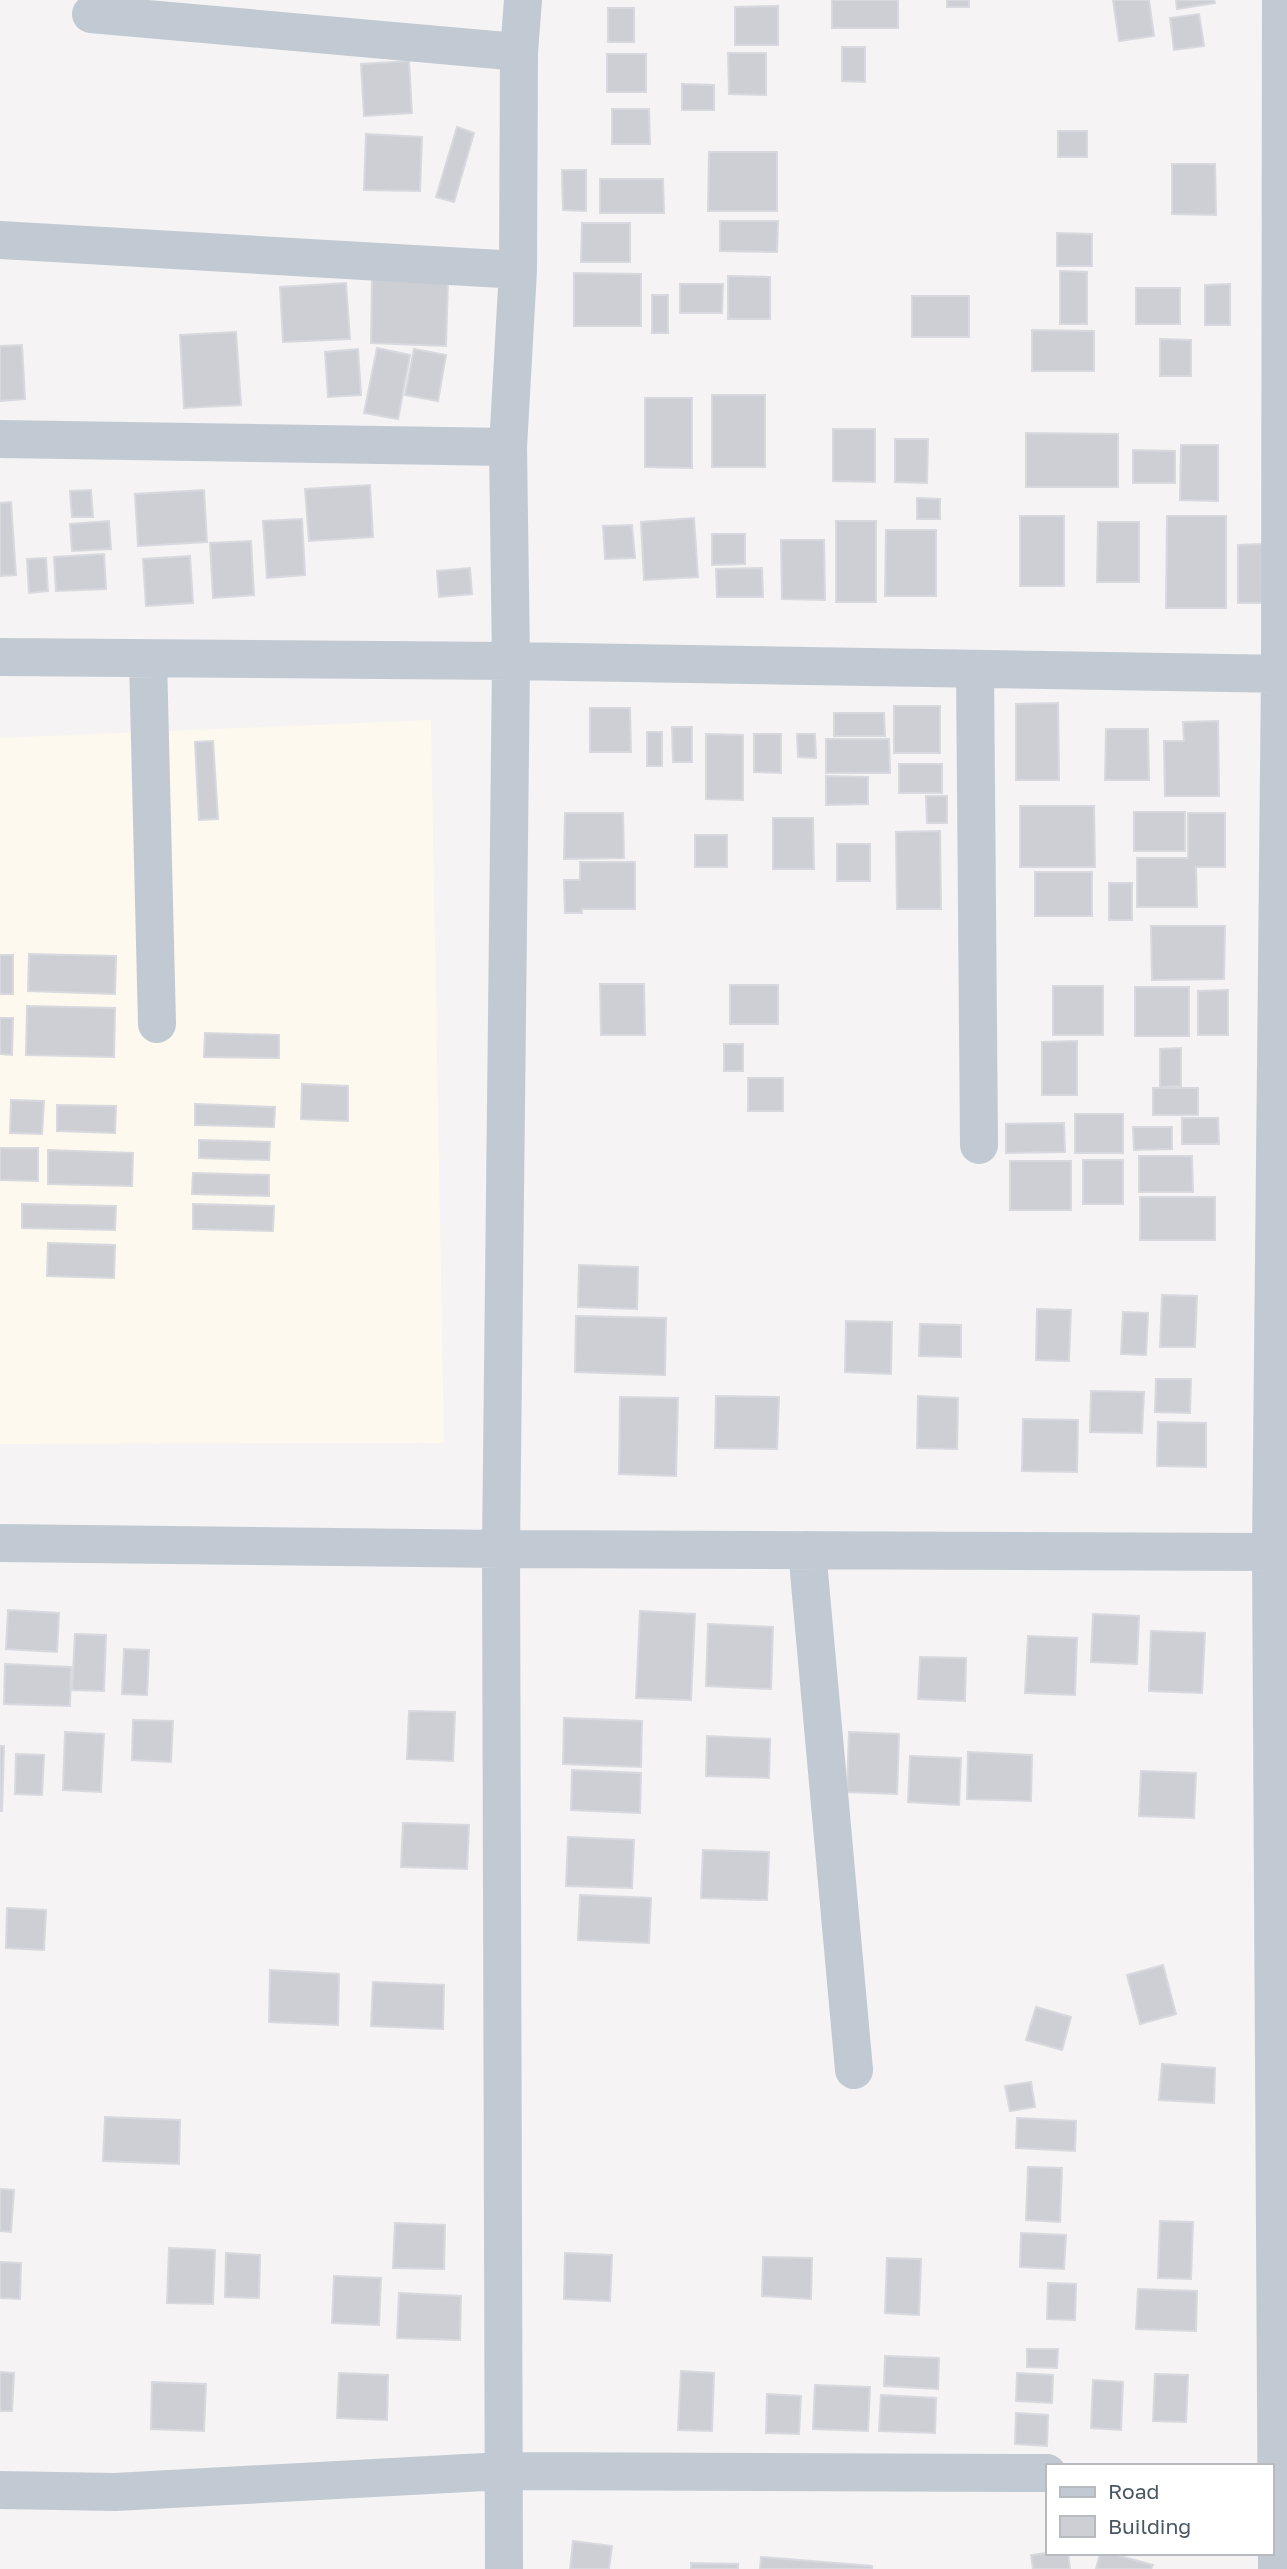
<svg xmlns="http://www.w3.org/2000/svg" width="1287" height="2569" font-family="'Golos Text',sans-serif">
<rect width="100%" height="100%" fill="#f5f3f3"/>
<path fill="#fdf9ef" d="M431 720 444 1443 0 1444V738Z"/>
<path fill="#cdcfd5" stroke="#d7d9de" stroke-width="2" d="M832 0H898V28H832Z
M947 0H969V7H947Z
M1113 0H1149L1154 36 1119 41Z
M1176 0H1214L1215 3 1177 9Z
M778 6V45H735V7Z
M608 8H634V42H608Z
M1199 14 1204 46 1174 50 1170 18Z
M842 47H865V82L842 81Z
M728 53H766V95L729 94Z
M607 54H646V92H607Z
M409 61 412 113 364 116 361 64Z
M682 84 714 85V110H682Z
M612 109H649L650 144H612Z
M457 127 474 133 454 202 436 197Z
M1058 131H1087V157H1058Z
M366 134 422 137 420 191 364 190Z
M709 152H777V211H708Z
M1172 164H1215L1216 215 1172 214Z
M562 170H586V211L563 210Z
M600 179H663L664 213H600Z
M720 221H778L777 252 720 251Z
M582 223H630V262H581Z
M1057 233 1092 234V266H1057Z
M1060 271 1087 272V324H1060Z
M574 273 641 274V326H574Z
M728 276 770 277V319H728Z
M372 278 448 280 446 346 371 343Z
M346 283 350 339 283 342 280 287Z
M680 284H723L722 313H680Z
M1230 284V325H1205V285Z
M1136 288H1180V324H1136Z
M652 295H668V333H652Z
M912 296H969V337H912Z
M1032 330 1094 331V371H1032Z
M236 332 241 405 184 408 180 335Z
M1160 339 1191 340V376H1160Z
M22 345 25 399 0 401V346Z
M377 348 410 355 398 419 364 413Z
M358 349 361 395 328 397 325 352Z
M414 349 446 355 438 401 405 395Z
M712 395H765V467H712Z
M645 398H692V468L645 467Z
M833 429H875V482L833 481Z
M1026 433 1118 434V487H1026Z
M895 439H928L927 483 895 482Z
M1181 445H1218V501L1180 500Z
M1133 450 1175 451V483H1133Z
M370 485 373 537 309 541 305 489Z
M91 490 93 517H72L70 491Z
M204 490 207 542 138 546 135 494Z
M917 498 940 499V519H917Z
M11 502 16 575 0 576V503Z
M1020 516H1064V586H1020Z
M1167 516H1226V608H1166Z
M694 518 698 577 644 580 641 522Z
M302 519 305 575 267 578 263 521Z
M109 521 111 549 72 551 70 524Z
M836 521H876V602H836Z
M1098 522H1139V582H1097Z
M632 525 635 558 605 559 603 526Z
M886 530H936V596H885Z
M712 534H745V564L712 565Z
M781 540H824L825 600 782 599Z
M251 541 254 595 213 598 210 543Z
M1262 544V603H1238V545Z
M104 554 106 589 56 591 54 557Z
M190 556 193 603 146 606 143 559Z
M46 558 48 591 29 593 27 559Z
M470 568 472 594 439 597 437 571Z
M762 568 763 597H717L716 569Z
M1058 703 1059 780H1016V704Z
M894 706H940V753H894Z
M590 708H630L631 752H590Z
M834 713H884L885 736H834Z
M1218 721 1219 796H1165L1164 741H1184L1183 722Z
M672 727H692V762H673Z
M1106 729H1148L1149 780H1105Z
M647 732H662V766H647Z
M706 734 743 735V800L706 799Z
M754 734H781V773L754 772Z
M797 734H815L816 758 798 757Z
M826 739H889L890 773H826Z
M213 741 218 819 199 820 195 742Z
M899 764H942V793H899Z
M826 776 868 777V804L826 805Z
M926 796H947V823H927Z
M1020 806H1094L1095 867H1020Z
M1134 812H1185V851H1134Z
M565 813H623L624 858 564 859Z
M1188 813H1225V867H1196L1197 907H1137V858H1188Z
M773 818H813L814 869H773Z
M940 831 941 909H897L896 832Z
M695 835H727V867H695Z
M837 844H870V881H837Z
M580 862H635V909H582V913H565L564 880H580Z
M1035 872H1092V916H1035Z
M1109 883H1132V920H1109Z
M1151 926H1225L1224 979 1152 980Z
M29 954 116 956 115 994 28 991Z
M0 955H13V994H0Z
M600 984H644L645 1035H601Z
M730 985H778V1024H730Z
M1053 986H1103V1035H1053Z
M1135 987H1189V1036H1135Z
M1228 990V1035H1198V991Z
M27 1006 115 1008 114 1057 26 1055Z
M0 1018H13L12 1055 0 1054Z
M205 1033 279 1035V1058L204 1057Z
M1077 1041V1095H1042V1042Z
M724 1044H743V1071H724Z
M1181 1048V1086L1160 1087V1049Z
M748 1078H783V1111H748Z
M302 1084 348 1086V1121L301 1119Z
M1153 1088H1198V1115H1153Z
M11 1100 44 1101 42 1134 10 1133Z
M195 1104 275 1107 274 1127 195 1125Z
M57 1105 116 1106 115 1133 57 1131Z
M1075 1114H1123V1153H1075Z
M1182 1118H1218L1219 1144H1182Z
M1064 1123 1065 1152 1006 1153V1124Z
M1133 1127H1172V1149L1134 1150Z
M199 1140 270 1142 269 1160 199 1158Z
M0 1148H38V1181L0 1180Z
M48 1150 133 1153 132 1186 48 1184Z
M1139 1156H1192L1193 1192H1139Z
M1083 1160H1123V1204H1083Z
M1010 1161H1071V1210H1010Z
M193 1173 269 1175V1196L192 1194Z
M1140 1197H1215V1240H1140Z
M22 1204 116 1206 115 1230 22 1228Z
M193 1204 274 1206 273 1231 193 1229Z
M48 1243 115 1245 114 1278 47 1276Z
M579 1265 638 1267 637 1309 578 1307Z
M1162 1295 1197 1296 1195 1347H1160Z
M1037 1309 1071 1310 1069 1361 1036 1360Z
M1123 1312 1148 1313 1146 1355 1121 1354Z
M576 1316 666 1318 665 1375 575 1372Z
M846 1321 892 1322 891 1374 845 1372Z
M920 1324 961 1325V1357L919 1356Z
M1156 1379H1191L1190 1413 1155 1412Z
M1091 1391 1144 1392 1142 1433 1090 1432Z
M716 1396 779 1397 777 1449 715 1448Z
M918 1396 958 1398 957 1449 917 1448Z
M620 1397 678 1398 676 1476 619 1474Z
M1023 1419 1078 1420 1077 1472 1022 1471Z
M1158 1422 1206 1423V1467L1157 1466Z
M8 1610 59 1613 57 1652 6 1649Z
M640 1611 695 1614 691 1700 636 1698Z
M1093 1614 1139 1616 1137 1664 1091 1662Z
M708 1624 773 1627 771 1689 706 1686Z
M1151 1631 1205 1633 1202 1693 1149 1691Z
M75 1634 106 1635 104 1691 72 1690Z
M1028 1636 1077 1638 1075 1695 1025 1693Z
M124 1649 149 1650 147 1695 122 1694Z
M920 1657 966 1658 965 1701 918 1699Z
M5 1664 71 1667 70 1706 4 1704Z
M409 1711 455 1712 453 1761 407 1759Z
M564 1718 642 1721 641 1767 563 1764Z
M133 1720 173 1721 171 1762 132 1760Z
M65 1732 104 1734 101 1792 63 1790Z
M849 1732 899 1734 897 1794 847 1792Z
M707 1736 770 1739 769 1778 706 1776Z
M0 1746H4L2 1811H0Z
M968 1752 1032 1755 1031 1801 967 1799Z
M16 1754 44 1755 42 1795 15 1794Z
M910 1756 961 1758 959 1805 908 1802Z
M572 1770 641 1773 640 1813 571 1810Z
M1141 1771 1196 1773 1194 1818 1139 1816Z
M403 1823 469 1825 467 1869 401 1867Z
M568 1837 634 1840 632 1888 566 1886Z
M703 1850 769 1852 767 1900 701 1898Z
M580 1895 651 1898 649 1943 578 1940Z
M7 1908 46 1910 44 1950 6 1948Z
M1163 1965 1176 2014 1140 2024 1127 1975Z
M270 1970 339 1974 338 2025 269 2022Z
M373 1982 444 1985 443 2029 371 2026Z
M1036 2007 1071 2017 1062 2050 1026 2040Z
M1162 2064 1215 2068 1214 2103 1159 2100Z
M1031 2082 1035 2107 1010 2111 1005 2086Z
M105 2117 180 2120 179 2164 103 2161Z
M1017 2118 1076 2121 1075 2151 1016 2148Z
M1028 2167 1062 2168 1060 2222 1026 2220Z
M0 2189 14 2190 11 2232 0 2231Z
M1160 2221 1193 2222 1191 2279 1158 2278Z
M395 2223 445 2225 444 2269 393 2268Z
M1021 2233 1066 2235 1064 2269 1020 2267Z
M169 2248 215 2250 213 2304 167 2303Z
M226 2253 260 2255 259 2298 225 2297Z
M565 2253 612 2255 610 2301 564 2299Z
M763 2257 812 2258 811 2299 762 2296Z
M887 2258 921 2259 919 2315 885 2313Z
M0 2262 21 2263 20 2299 0 2298Z
M334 2276 381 2278 379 2325 332 2323Z
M1048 2283 1076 2284 1075 2320 1047 2319Z
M1138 2289 1197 2291 1196 2331 1136 2329Z
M399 2293 461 2296 460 2340 397 2338Z
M1027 2349H1058L1057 2368 1027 2367Z
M885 2356 939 2358 938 2389 884 2386Z
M681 2371 714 2373 712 2431 678 2430Z
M0 2372 14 2373 12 2411H0Z
M339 2373 388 2375 387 2420 337 2418Z
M1017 2373 1053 2375 1052 2403 1016 2401Z
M1155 2374 1188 2375 1186 2422 1153 2421Z
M1093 2380 1123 2382 1121 2430 1091 2428Z
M152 2382 206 2384 204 2431 151 2429Z
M815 2385 870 2387 868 2431 813 2429Z
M767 2394 801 2396 799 2434 766 2433Z
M881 2395 936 2398 935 2433 879 2431Z
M1016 2413 1048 2415 1047 2446 1015 2444Z
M573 2541 612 2546 609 2569H570Z
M1047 2553H1068L1070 2569H1033L1031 2555Z
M1100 2553H1109L1153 2565 1151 2569H1096Z
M761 2557 872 2566V2569H760Z
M691 2563 738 2564V2569H691Z"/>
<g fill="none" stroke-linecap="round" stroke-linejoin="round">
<path stroke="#c1cad2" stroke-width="38" d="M91 14 519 52
M0 240 518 270
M0 439 508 447
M0 657 511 661 1287 674
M148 659 157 1024
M975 669 979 1145
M0 1543 501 1549 1287 1552
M807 1550 854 2070
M0 2490 115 2492 503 2471 1047 2473
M504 2569 501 1549 511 661 508 447 518 270 519 52 523 0
M1277 2569 1271 1552 1280 674 1281 0"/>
</g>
<rect x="1046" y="2464" width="228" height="91" fill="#ffffff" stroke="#b7bbc0" stroke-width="2"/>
<rect x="1060" y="2487" width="35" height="10" fill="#c1cad2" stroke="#b7bbc0" stroke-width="2"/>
<text x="1108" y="2499" font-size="21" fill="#4a5661">Road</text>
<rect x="1060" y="2516" width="35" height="21" fill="#cdcfd5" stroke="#b7bbc0" stroke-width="2"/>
<text x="1108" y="2534" font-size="21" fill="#4a5661">Building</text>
</svg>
